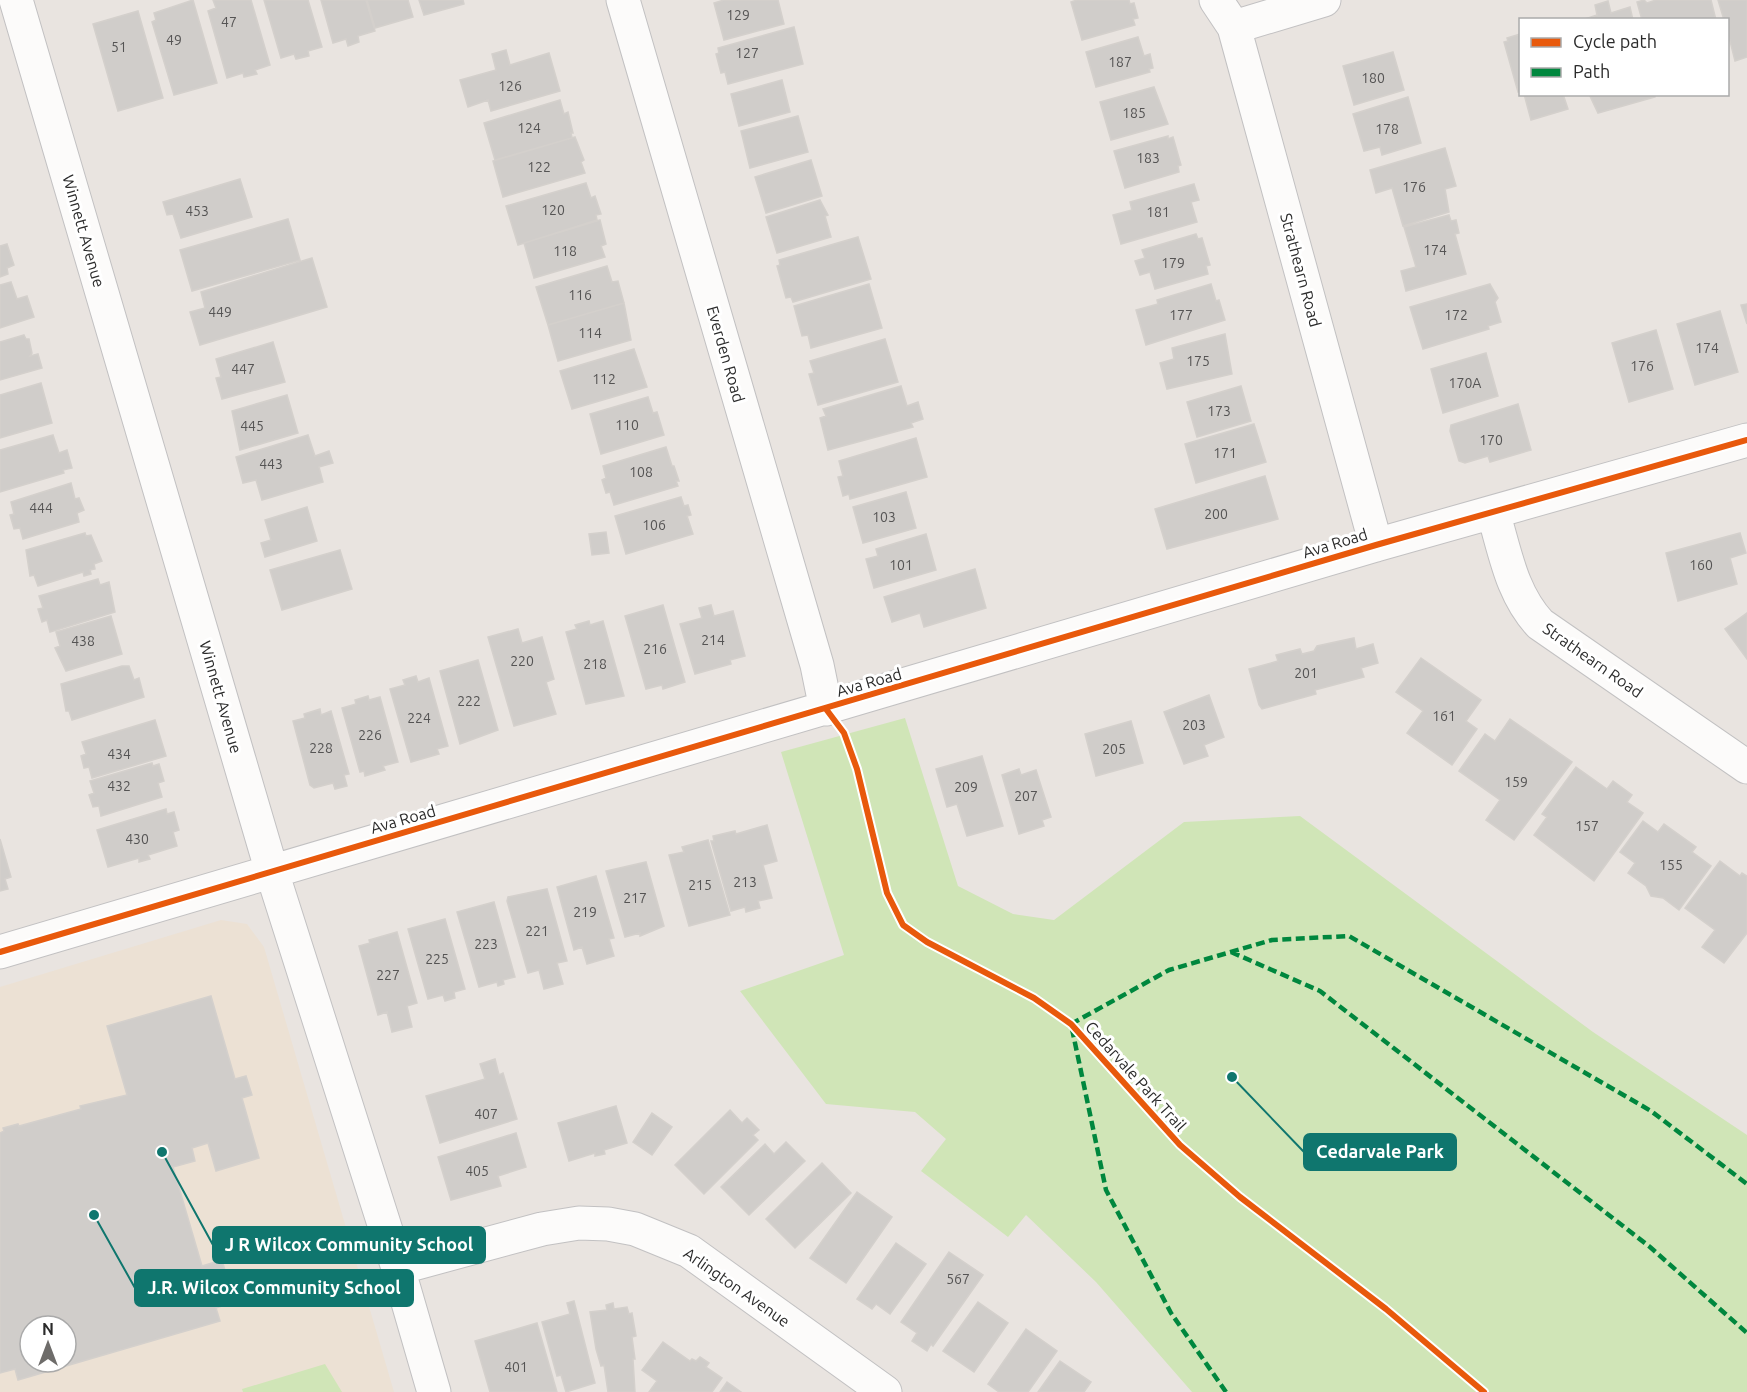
<svg xmlns="http://www.w3.org/2000/svg" width="1747" height="1392" font-family="Ubuntu,sans-serif">
<rect width="100%" height="100%" fill="#e9e4e0"/>
<path fill="#ece1d4" fill-rule="evenodd" d="M221 920 247 924 264 947 394 1392H0V987ZM30 1326H66V1362H30Z"/>
<path fill="#d0e5b7" d="M905 718 958 886 1013 914 1054 920 1184 822 1300 816 1593 1032 1747 1135V1392H1192L1096 1282 1026 1215 1008 1237 921 1171 946 1139 915 1112 826 1104 740 991 844 955 781 752Z
M325 1364 342 1392H243L242 1389Z"/>
<path fill="#d0cdca" stroke="#d4d0cc" stroke-width="1.5" fill-rule="evenodd" d="M193 0 217 83 174 95 152 22 156 20 154 13Z
M213 0H251L270 65 255 70 257 74 244 77 243 73 227 78 208 11 216 8Z
M264 0H308L322 47 308 51 309 56 296 59 294 54 281 58Z
M321 0H366L375 31 358 36 359 42 348 46 346 39 333 43Z
M367 0H408L413 17 375 28Z
M419 0H463L464 4 424 15Z
M724 0H778L784 24 724 40 714 3Z
M1077 0H1129L1130 4 1134 3 1138 18 1133 19 1135 25 1082 40 1071 2Z
M1644 0 1647 3 1656 0H1711L1716 20H1642L1637 2Z
M1718 0H1747V57L1735 61 1728 33V20H1724Z
M1608 1 1611 13 1630 7 1633 20H1582L1597 15 1595 5Z
M138 11 163 98 118 111 93 24Z
M794 27 803 64 728 84 725 72 721 73 716 54 719 53 718 48Z
M1520 34V91L1518 92 1504 42 1508 41 1507 38Z
M1138 37 1144 56 1150 54 1153 68 1149 69 1150 72 1096 87 1086 52Z
M506 50 510 65 549 53 560 91 491 111 488 100 468 107 460 80 496 70 492 54Z
M1393 52 1404 90 1354 105 1343 66Z
M782 80 790 112 739 126 731 94Z
M1154 87 1168 124 1111 140 1100 102Z
M1524 94H1563L1568 109 1531 120Z
M1589 94H1655V97L1598 113Z
M1408 97 1421 143 1382 155 1380 147 1364 151 1353 114Z
M560 100 564 114 568 112 573 133H571L572 138 495 160 484 123Z
M798 116 808 152 750 168 741 131Z
M1168 136V139L1173 137 1181 165 1178 166 1179 172 1125 188 1114 151Z
M575 137 584 160 581 162 585 173 503 197 493 161Z
M1445 148 1456 186 1445 189 1449 212 1403 226 1392 188 1376 193 1370 170Z
M811 160 822 196 766 213 755 177Z
M240 179 252 217 181 238 173 214 167 215 163 202Z
M586 183 591 198 595 196 601 214 596 215 597 220 518 245 506 206Z
M1194 184 1199 200 1191 202 1197 222 1121 244 1113 215 1132 210 1130 202Z
M820 200 828 215 825 216 831 237 777 253 766 217Z
M1449 215 1451 221 1456 220 1459 233 1455 234 1466 274 1406 291 1401 271 1416 267 1404 227Z
M288 219 300 260 192 291 180 250Z
M600 220 606 244 601 246 605 257 534 278 524 243Z
M1196 234 1198 239 1202 238 1210 265 1206 266 1208 274 1155 289 1150 272 1140 275 1135 261 1145 258 1142 250Z
M858 237 871 279 793 302 791 297 786 298 777 266 780 265 779 260Z
M7 244 14 265 7 268 8 274 0 277V246Z
M312 258 327 307 200 345 190 312 205 308 201 292Z
M607 266 612 282 618 281 624 303 548 325 536 287Z
M11 282 17 299 27 296 34 317 0 328V285Z
M869 284 882 328 811 348 808 335 802 336 794 306Z
M1211 284 1216 301 1219 300 1225 320 1146 345 1136 310 1158 304 1157 300Z
M1490 284 1498 298 1495 302 1501 322 1488 326 1489 329 1423 349 1410 307Z
M624 303 631 340 558 361 548 325Z
M1747 304V324L1741 305Z
M1720 311 1738 372 1695 385 1677 324Z
M1656 330 1673 389 1629 402 1612 343Z
M1225 334 1232 374 1167 389 1160 363 1174 359 1172 348Z
M24 335 26 339H29L32 353 30 356 38 354 42 368 0 380V342Z
M885 339 898 382 818 405 809 374 814 373 810 361Z
M273 342 285 382 222 399 216 378 221 377 216 359Z
M634 349 647 387 572 409 560 371Z
M1486 353 1498 396 1443 413 1431 369Z
M41 383 52 423 0 438V395Z
M901 386 907 406 918 402 923 419 911 423 913 427 828 450 820 418 826 416 823 409Z
M1241 386 1251 421 1197 437 1187 402Z
M287 395 298 433 240 450 232 411Z
M648 397 653 413 657 412 664 435 601 454 590 414Z
M1518 404 1531 450 1490 462 1488 456 1465 463 1459 461 1450 431 1451 425Z
M1254 424 1266 462 1196 483 1185 444Z
M53 435 59 453 67 450 72 468 63 470 64 473 0 492V450Z
M308 435 315 456 329 451 333 463 319 467 323 482 262 500 256 480 243 483 236 457Z
M916 438 927 477 850 499 849 494 843 496 838 477 843 476 839 461Z
M666 447 672 466H674L679 481H676L678 486 614 505 610 492 606 493 602 480 606 478 603 466Z
M1265 476 1278 519 1167 549 1155 509Z
M71 483 75 499 79 498 84 510 77 513 79 522 23 539 20 528 14 529 10 515 14 514 11 502Z
M906 492 916 528 863 543 853 507Z
M681 497 684 506 688 505 691 515 687 516 693 534 626 554 615 516Z
M307 507 317 541 265 557 261 543 271 540 265 520Z
M606 532 609 553 592 555 589 534Z
M85 533 86 536 91 535 102 561 94 564 95 569 90 570 91 574 84 576 83 572 38 586 34 575 30 576 26 550Z
M1740 533 1746 553 1730 558 1737 584 1678 601 1666 553Z
M926 534 936 570 874 588 866 559 878 556 876 549Z
M340 550 352 589 282 610 270 570Z
M975 569 986 608 924 627 920 613 892 622 884 597Z
M98 579 100 585 109 582 115 612 50 632 47 620 42 622 38 609 43 608 39 596Z
M663 605 685 682 663 689 662 685 646 689 625 616Z
M711 605 714 616 733 611 745 656 730 660 731 664 695 674 680 624 702 618 699 608Z
M1747 613V659L1725 629Z
M111 616 122 654 66 671 55 648 60 646 56 632Z
M589 621 590 625 603 621 624 696 586 704 566 632 577 629 575 625Z
M518 629 522 643 542 637 554 679 546 682 556 714 514 726 488 637Z
M1354 638 1356 649 1373 644 1378 663 1361 668 1364 677 1315 690 1316 694 1262 709 1259 705 1249 669 1278 661 1276 655 1300 649 1302 654 1314 651 1317 646Z
M1421 658 1481 700 1466 721 1477 729 1452 765 1407 733 1423 711 1396 692Z
M478 660 498 730 460 744 440 671Z
M122 666H129L134 680 139 678 144 697 72 720 69 711H66L61 684Z
M416 676 418 682 429 678 448 746 437 749 439 754 411 762 390 689 405 685 403 680Z
M1209 695 1224 737 1204 745 1208 756 1184 764 1164 712Z
M368 696 369 700 380 697 398 762 383 766 385 770 365 776 364 771 360 772 342 708 356 704 355 700Z
M320 709 321 715 331 711 349 774 344 775 347 786 335 789 333 783 314 788 310 785 293 721 305 718 304 714Z
M1510 719 1572 762 1514 840 1486 820 1500 800 1459 771 1485 734 1495 741Z
M155 720 166 756 92 778 89 767 84 768 81 756 86 754 82 742Z
M1131 721 1143 763 1096 776 1085 734Z
M982 756 1003 826 967 836 957 804 947 807 936 769Z
M152 763 153 766 159 764 164 781 158 783 162 797 101 816 99 806 93 807 89 795 94 793 90 781Z
M1576 767 1607 789 1613 781 1632 795 1627 802 1643 813 1594 881 1534 835 1547 817 1542 814Z
M1019 769 1021 775 1036 770 1051 817 1042 820 1044 826 1019 834 1002 775Z
M166 809 167 814 174 812 179 830 173 832 177 846 148 855 150 859 139 862V858L108 867 97 830Z
M1643 821 1658 832 1664 824 1696 847 1692 852 1711 866 1679 910 1663 898 1651 896 1646 886 1628 873 1635 863 1620 852Z
M767 825 777 861 763 865 772 898 758 901 760 908 746 912 745 907 731 911 711 841H714L713 836 735 831 736 834Z
M0 839 11 877 5 879 8 889 0 891Z
M708 840 730 915 689 926 669 855 684 852 682 847Z
M1720 861 1740 876 1742 873 1747 876V933L1724 963 1702 947 1715 930 1685 908Z
M646 862 664 926 640 936V933L625 937 606 871Z
M596 876 614 938 609 939 614 956 587 964 582 947 574 950 557 887Z
M547 889 567 961 557 963 563 984 544 989 539 970 528 973 507 901 508 897Z
M494 902 515 977 503 980 504 984 498 986 497 982 479 987 457 912Z
M445 919 465 989 454 992 455 998 445 1001 443 995 428 999 408 929Z
M397 932 417 1003 407 1006 412 1027 392 1032 387 1012 378 1015 359 946 370 943 369 940Z
M211 996 235 1079 246 1076 252 1095 242 1098 259 1158 216 1171 208 1143 192 1148 195 1161 173 1167 202 1266 222 1260 234 1302 216 1308 220 1321 18 1380 15 1369 0 1373V1133L4 1131 3 1128 18 1124 19 1126 81 1109 80 1106 127 1095 107 1026ZM30 1326H66V1362H30Z
M495 1059 499 1075 503 1073 517 1119 440 1143 426 1096 485 1079 480 1064Z
M616 1106 627 1143 604 1150 605 1154 595 1156V1153L569 1161 558 1123Z
M730 1110 742 1123 747 1118 759 1130 753 1135 758 1140 704 1194 675 1165Z
M652 1113 672 1127 652 1155 633 1142Z
M516 1133 526 1167 498 1176 501 1186 451 1200 438 1157Z
M786 1142 805 1161 749 1215 721 1187 765 1144 774 1154Z
M822 1163 851 1193 795 1248 766 1219Z
M857 1192 892 1217 846 1283 810 1258Z
M896 1243 926 1264 890 1314 876 1304 872 1309 857 1299Z
M949 1252 983 1275 933 1346 931 1344 927 1351 912 1341 917 1333 901 1322Z
M574 1301 595 1383 566 1392 561 1375 557 1376 542 1322 570 1314 567 1303Z
M978 1302 1008 1323 974 1372 943 1351Z
M613 1303 614 1309 627 1307 629 1314 632 1313 636 1336 632 1337 635 1359H633L635 1392H608L604 1365 601 1366 596 1349 590 1312 607 1310 606 1305Z
M537 1323 557 1392H490L475 1341Z
M1026 1329 1057 1351 1028 1392H999L988 1384Z
M663 1342 690 1361 692 1359 696 1361 700 1357 709 1363 706 1367 722 1378 712 1392H649L657 1381 642 1370Z
M1060 1361 1091 1382 1084 1392H1038Z
M727 1382 741 1392H720Z"/>
<g fill="none" stroke-linecap="round" stroke-linejoin="round">
<defs>
<path id="minor" d="M16 0 272 872 398 1268 434 1392
M623 0 817 665 826 709
M1216 0 1234 27 1376 545
M1234 27 1324 0
M1493 512C1505 551 1511 593 1540 624L1747 767
M0 952 1376 545 1747 440
M398 1268 542 1229 579 1223 608 1224 635 1229 689 1251 885 1392"/>
</defs>
<use href="#minor" stroke="#c2c1c2" stroke-width="35"/>
<use href="#minor" stroke="#fcfbfa" stroke-width="33"/>
<path stroke="#00873e" stroke-width="4.5" stroke-dasharray="9 4.5" stroke-linecap="butt" d="M1231 952 1320 991 1650 1247 1747 1333
M1226 1392 1171 1313 1106 1190 1071 1024 1169 970 1272 940 1349 936 1651 1111 1747 1184"/>
<defs>
<path id="cycleway" d="M826 709 844 733 857 769 887 893 903 925 927 942 1034 998 1071 1024 1180 1145 1240 1197 1386 1309 1484 1392
M0 952 1376 545 1747 440"/>
</defs>
<use href="#cycleway" stroke="#fff" stroke-width="10"/>
<use href="#cycleway" stroke="#e8590c" stroke-width="6"/>
</g>
<g text-anchor="middle" dominant-baseline="central" stroke-width="6" stroke-linejoin="round" paint-order="stroke">
<g font-size="14" fill="#555454">
<text x="738" y="15">129</text>
<text x="229" y="22">47</text>
<text x="174" y="40">49</text>
<text x="119" y="47">51</text>
<text x="747" y="53">127</text>
<text x="1120" y="62">187</text>
<text x="1373" y="78">180</text>
<text x="510" y="86">126</text>
<text x="1134" y="113">185</text>
<text x="529" y="128">124</text>
<text x="1387" y="129">178</text>
<text x="1148" y="158">183</text>
<text x="539" y="167">122</text>
<text x="1414" y="187">176</text>
<text x="553" y="210">120</text>
<text x="197" y="211">453</text>
<text x="1158" y="212">181</text>
<text x="1435" y="250">174</text>
<text x="565" y="251">118</text>
<text x="1173" y="263">179</text>
<text x="580" y="295">116</text>
<text x="220" y="312">449</text>
<text x="1181" y="315">177</text>
<text x="1456" y="315">172</text>
<text x="590" y="333">114</text>
<text x="1707" y="348">174</text>
<text x="1198" y="361">175</text>
<text x="1642" y="366">176</text>
<text x="243" y="369">447</text>
<text x="604" y="379">112</text>
<text x="1465" y="383">170A</text>
<text x="1219" y="411">173</text>
<text x="627" y="425">110</text>
<text x="252" y="426">445</text>
<text x="1491" y="440">170</text>
<text x="1225" y="453">171</text>
<text x="271" y="464">443</text>
<text x="641" y="472">108</text>
<text x="41" y="508">444</text>
<text x="1216" y="514">200</text>
<text x="884" y="517">103</text>
<text x="654" y="525">106</text>
<text x="901" y="565">101</text>
<text x="1701" y="565">160</text>
<text x="713" y="640">214</text>
<text x="83" y="641">438</text>
<text x="655" y="649">216</text>
<text x="522" y="661">220</text>
<text x="595" y="664">218</text>
<text x="1306" y="673">201</text>
<text x="469" y="701">222</text>
<text x="1444" y="716">161</text>
<text x="419" y="718">224</text>
<text x="1194" y="725">203</text>
<text x="370" y="735">226</text>
<text x="321" y="748">228</text>
<text x="1114" y="749">205</text>
<text x="119" y="754">434</text>
<text x="1516" y="782">159</text>
<text x="119" y="786">432</text>
<text x="966" y="787">209</text>
<text x="1026" y="796">207</text>
<text x="1587" y="826">157</text>
<text x="137" y="839">430</text>
<text x="1671" y="865">155</text>
<text x="745" y="882">213</text>
<text x="700" y="885">215</text>
<text x="635" y="898">217</text>
<text x="585" y="912">219</text>
<text x="537" y="931">221</text>
<text x="486" y="944">223</text>
<text x="437" y="959">225</text>
<text x="388" y="975">227</text>
<text x="486" y="1114">407</text>
<text x="477" y="1171">405</text>
<text x="958" y="1279">567</text>
<text x="516" y="1367">401</text>
</g>
<g font-size="16" fill="#2b2b2b" stroke="#fff">
<text transform="translate(84 231) rotate(74)">Winnett Avenue</text>
<text transform="translate(1301 270) rotate(75)">Strathearn Road</text>
<text transform="translate(726 354) rotate(74)">Everden Road</text>
<text transform="translate(1335 543) rotate(-17)">Ava Road</text>
<text transform="translate(1593 660) rotate(35)">Strathearn Road</text>
<text transform="translate(869 682) rotate(-16)">Ava Road</text>
<text transform="translate(221 697) rotate(74)">Winnett Avenue</text>
<text transform="translate(403 819) rotate(-16)">Ava Road</text>
<text transform="translate(1136 1076) rotate(48)">Cedarvale Park Trail</text>
<text transform="translate(737 1287) rotate(35)">Arlington Avenue</text>
</g>
</g>
<path fill="none" stroke="#0f766e" stroke-width="2" d="M1232 1077L1304 1152M162 1152L213 1245M94 1215L135 1288"/>
<g fill="#0f766e" stroke="#fff" stroke-width="2">
<circle cx="1232" cy="1077" r="6"/>
<circle cx="162" cy="1152" r="6"/>
<circle cx="94" cy="1215" r="6"/>
</g>
<g fill="#0f766e" stroke="#0f766e" stroke-width="2">
<rect x="1304" y="1134" width="152" height="36" rx="6"/>
<rect x="213" y="1227" width="272" height="36" rx="6"/>
<rect x="135" y="1270" width="278" height="36" rx="6"/>
</g>
<g font-size="18" text-anchor="middle" font-weight="bold" fill="#fff">
<text x="1380" y="1158">Cedarvale Park</text>
<text x="349" y="1251">J R Wilcox Community School</text>
<text x="274" y="1294">J.R. Wilcox Community School</text>
</g>
<rect x="1519" y="18" width="210" height="78" fill="#ffffff" stroke="#aaaaaa" stroke-width="1.5"/>
<rect x="1531" y="38" width="30" height="9" fill="#e8590c" stroke="#aaaaaa" stroke-width="1.5"/>
<text x="1573" y="48" font-size="18" fill="#2b2b2b">Cycle path</text>
<rect x="1531" y="68" width="30" height="9" fill="#00873e" stroke="#aaaaaa" stroke-width="1.5"/>
<text x="1573" y="78" font-size="18" fill="#2b2b2b">Path</text>
<g transform="translate(48 1344)"><circle r="28" fill="#ffffff" stroke="#aaaaaa" stroke-width="1.5"/>
<path d="M0-4.5L10 22L0 15L-10 22Z" fill="#6e6c6a"/>
<text y="-9" font-size="16" font-weight="bold" text-anchor="middle" fill="#2b2b2b">N</text>
</g>
</svg>
